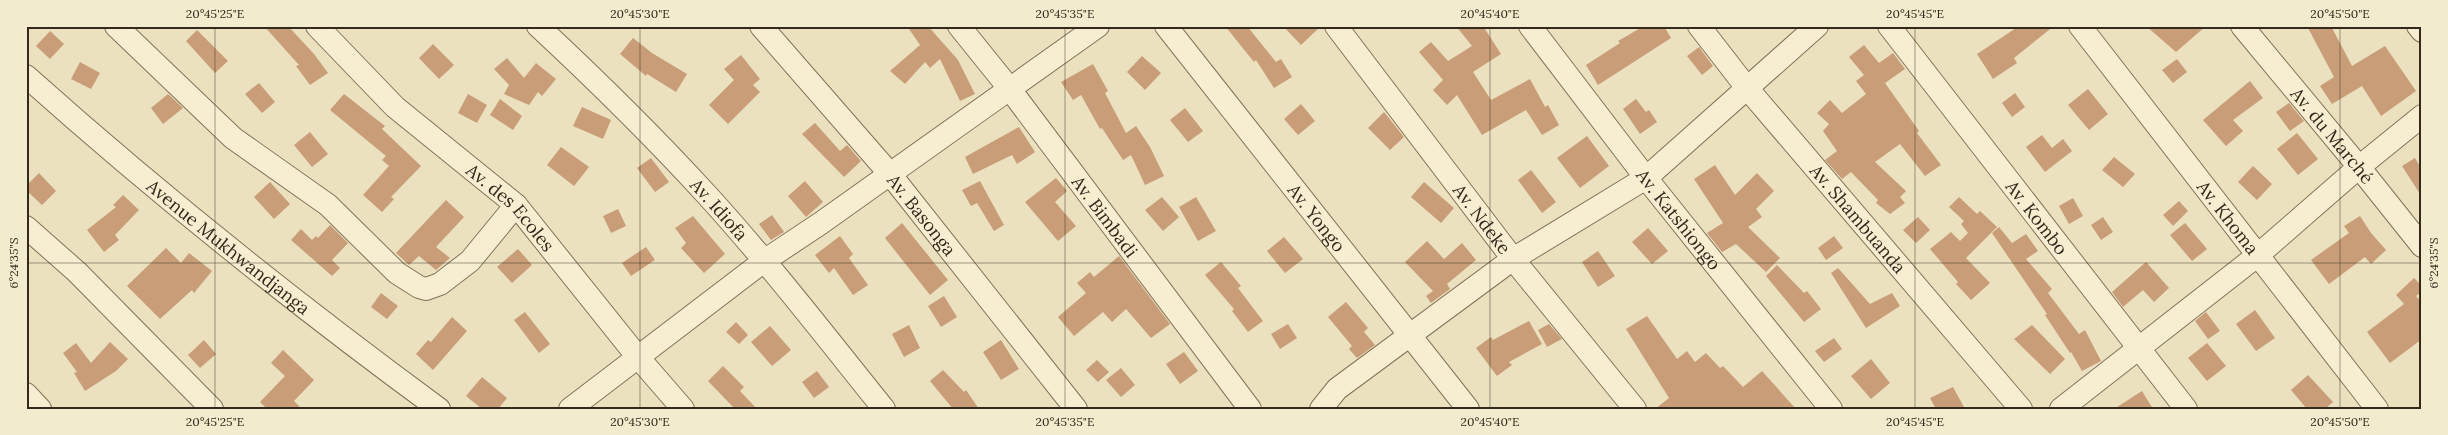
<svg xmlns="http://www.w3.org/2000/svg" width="2448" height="435" font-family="Lora,serif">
<rect width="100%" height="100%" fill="#ebe1bf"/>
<path fill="#c89d77" d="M264 26H288L314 54 328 73 310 85 296 66 299 65Z
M907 26H928L958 60 975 94 960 101 940 59 930 68 925 62 905 84 890 71 920 45Z
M1225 26H1247L1276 62 1281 59 1292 77 1274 88 1256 60 1254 62Z
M1283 26H1321L1301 45Z
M1456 26H1483L1501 54 1473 72 1491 100 1530 79 1545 107 1548 105 1559 125 1542 135 1526 110 1482 135 1457 95 1447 105 1433 90 1443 80 1419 52 1431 42 1448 61 1472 46Z
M1644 26H1664L1671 38 1598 85 1586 65 1620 43 1618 41Z
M2019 26H2054L2014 58 2017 63 1993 79 1977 54Z
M2146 26H2206L2176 52Z
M2307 26H2331L2352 66 2385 46 2416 91 2381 116 2362 86 2332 104 2320 86 2334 77Z
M197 30 228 61 215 73 186 41Z
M50 31 64 44 50 59 36 46Z
M633 38 652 53 687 74 676 92 647 74 646 76 620 54Z
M433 44 454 65 439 79 419 58Z
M1864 45 1879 63 1893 53 1905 69 1885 83 1919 131 1917 133 1941 165 1925 176 1900 144 1875 162 1906 191 1900 197 1905 203 1890 214 1876 203 1878 200 1851 172 1842 179 1825 160 1837 151 1823 131 1829 124 1817 113 1830 100 1842 113 1866 94 1856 81 1864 75 1849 57Z
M1699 47 1713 66 1702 75 1687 56Z
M741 55 760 79 753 85 760 92 728 124 709 105 734 80 724 69Z
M1142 56 1161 73 1145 90 1127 72Z
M507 58 524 78 536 63 556 79 542 96 538 92 529 105 504 94 509 85 494 69Z
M2177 59 2187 72 2173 83 2162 70Z
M80 62 100 73 91 89 71 79Z
M1093 64 1108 91 1105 93 1126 133 1136 126 1150 147 1164 176 1145 185 1131 155 1123 160 1102 128 1100 129 1081 95 1073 100 1061 82Z
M2250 81 2263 98 2233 120 2243 131 2226 146 2203 120Z
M259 83 275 102 262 113 245 94Z
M2088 89 2108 114 2089 130 2068 105Z
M2015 93 2025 107 2012 117 2002 103Z
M168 94 183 108 163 124 151 108Z
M344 94 385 126 382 129 421 166 391 197 394 199 382 212 363 195 389 166 382 160 386 156 330 110Z
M468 94 487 105 477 123 458 113Z
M500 99 522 116 513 130 490 115Z
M1636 99 1646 112 1649 110 1657 122 1640 134 1623 109Z
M2289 103 2304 121 2290 131 2276 112Z
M1301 104 1315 121 1298 135 1284 119Z
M582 107 611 120 603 139 573 126Z
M1185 108 1203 131 1188 142 1170 120Z
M1384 112 1404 137 1390 150 1368 128Z
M815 123 840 151 847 145 861 161 844 177 802 134Z
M1019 127 1035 152 1017 164 1012 155 973 174 965 157Z
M310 132 328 154 312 167 294 145Z
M2297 133 2318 159 2298 175 2277 149Z
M2042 135 2052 148 2063 139 2072 151 2045 172 2026 147Z
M1587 136 1609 166 1580 188 1557 158Z
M561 147 589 167 574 186 547 165Z
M2114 157 2135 174 2123 187 2102 170Z
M651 158 669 182 655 192 637 168Z
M2415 158 2422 170V197L2402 166Z
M1715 165 1735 195 1757 173 1774 191 1756 209 1762 217 1748 227 1780 258 1766 272 1736 244 1722 252 1707 233 1723 223 1694 179Z
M2253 166 2272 184 2257 200 2238 182Z
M1531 170 1556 202 1542 213 1518 180Z
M39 173 56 191 42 205 26 190V186Z
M1056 178 1067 191 1055 202 1076 226 1058 241 1025 202Z
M805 181 823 202 806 217 788 196Z
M980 181 1004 225 994 231 977 203 971 206 962 190Z
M270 182 290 204 274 219 254 197Z
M1424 182 1454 208 1441 223 1411 197Z
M123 195 139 210 115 235 119 240 104 252 87 230 116 207 113 205Z
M1162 197 1179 217 1163 231 1145 210Z
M1196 197 1216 231 1198 241 1179 207Z
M1959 197 1977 214 1980 211 1997 227 1966 258 1990 283 1971 300 1956 284 1958 282 1930 249 1951 232 1960 241 1968 233 1961 224 1964 221 1949 207Z
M2073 198 2083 216 2069 224 2059 206Z
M446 200 464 217 436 247 450 258 436 270 419 256 409 265 396 253Z
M2179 201 2188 211 2173 226 2163 215Z
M618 209 626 226 611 233 603 216Z
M772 215 784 232 771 240 759 224Z
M693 216 725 254 704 273 681 248 686 243 675 228Z
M2360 216 2371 233 2386 250 2371 264 2365 257 2329 284 2311 260 2349 233 2344 226Z
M1918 217 1930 230 1916 243 1903 230Z
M2103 217 2113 232 2101 240 2091 225Z
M902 223 948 280 930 295 885 238Z
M2185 223 2207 249 2192 261 2170 235Z
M330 225 348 243 332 260 340 268 332 276 291 240 301 229 312 240 316 236 318 238Z
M1999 227 2012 243 2026 234 2038 251 2026 259 2052 289 2048 293 2079 334 2085 330 2101 361 2082 371 2071 352 2070 353 2045 315 2047 314 1992 233Z
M1648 228 1668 251 1652 264 1632 242Z
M840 236 853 254 849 258 868 285 853 295 834 268 829 273 815 255Z
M1834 236 1843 248 1826 260 1818 248Z
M1284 237 1303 259 1285 273 1267 251Z
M1427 241 1444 259 1462 243 1476 260 1447 284 1450 289 1431 303 1426 296 1433 291 1405 262Z
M646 247 655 260 631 276 622 263Z
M166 248 181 263 189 253 212 271 194 293 192 290 160 319 127 286Z
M518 249 532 265 512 283 497 267Z
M1598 251 1615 276 1598 287 1582 262Z
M1119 256 1170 324 1151 338 1126 309 1112 322 1103 312 1074 336 1058 317 1086 293 1077 283 1090 272 1094 277Z
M1221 262 1241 286 1238 288 1263 321 1248 332 1232 311 1234 309 1205 275Z
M2146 262 2169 288 2154 302 2143 290 2123 307 2112 292Z
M1777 265 1804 293 1807 291 1821 309 1804 322 1766 276Z
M1838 268 1870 304 1892 293 1900 306 1866 328 1831 273Z
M2414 278 2422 286V291L2416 296 2422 303V339L2390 363 2367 332 2404 304 2396 295Z
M381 293 398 306 387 319 371 307Z
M944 296 957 317 941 327 928 306Z
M1346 302 1368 328 1364 332 1375 345 1357 358 1349 349 1352 346 1328 317Z
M2255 310 2275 338 2256 351 2236 324Z
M525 312 550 344 539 353 514 320Z
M2206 312 2220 331 2208 339 2195 321Z
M1647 316 1677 359 1687 351 1695 362 1706 353 1720 368 1723 366 1743 387 1762 371 1796 409H1655L1669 398 1626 329Z
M452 317 467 331 433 370 416 354 428 340 431 342Z
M1529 321 1542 344 1509 362 1512 365 1497 376 1476 348 1491 337 1493 340Z
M736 322 748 335 739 344 726 332Z
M1288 324 1297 338 1280 349 1271 334Z
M1549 324 1562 339 1547 347 1538 330Z
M909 325 920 348 904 357 892 334Z
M2032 325 2065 359 2050 374 2014 339Z
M770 326 791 350 772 366 751 342Z
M1834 338 1842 349 1824 362 1815 351Z
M204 340 216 354 200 368 188 355Z
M1001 340 1019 369 1001 380 983 352Z
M110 342 128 359 116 371 85 391 74 373 77 372 63 353 76 343 91 363Z
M2207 343 2226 366 2207 381 2188 358Z
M283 350 314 380 294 401 302 409H267L260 402 285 376 271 363Z
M1184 352 1198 371 1180 384 1166 364Z
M1871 359 1890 383 1871 399 1851 376Z
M1097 360 1109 372 1098 382 1086 370Z
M723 366 744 387 740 391 757 409H735L708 381Z
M1121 368 1135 385 1121 397 1106 380Z
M943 370 964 392 966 390 979 409H953L930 381Z
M817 371 829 387 814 398 802 382Z
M2308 375 2333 402 2325 409H2307L2291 390Z
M482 377 507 398 498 409H482L466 396Z
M1953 387 1965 409H1936L1930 398Z
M2142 391 2153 409H2114Z"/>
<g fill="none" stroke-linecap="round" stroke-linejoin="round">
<defs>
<g id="minor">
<path d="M116 26 233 138 328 205 397 273 419 287 426 289 440 284 470 261 516 205"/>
<path id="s1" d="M317 26 395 107 516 205 637 356 683 409"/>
<path id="s2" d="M538 26C596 80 653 136 707 195 769 263 826 337 884 409"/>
<path id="s3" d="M761 26 890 174 1076 409"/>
<path id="s4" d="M959 26 1009 88 1250 409"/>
<path id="s5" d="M1166 26 1468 409"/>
<path id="s6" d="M1336 26 1513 259 1635 409"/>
<path id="s7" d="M1530 26 1646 178 1831 409"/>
<path id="s8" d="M1699 26 1747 88 2021 409"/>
<path id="s9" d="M1889 26 2186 409"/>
<path id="s10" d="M2080 26 2377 409"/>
<path id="s11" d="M2242 26 2359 167 2422 246"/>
<path d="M2418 26 2422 31"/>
<path id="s12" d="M26 76C158 194 296 304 439 409"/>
<path d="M26 227 77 272 212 409"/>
<path d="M26 394 40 409"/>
<path d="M570 409 764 261 821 223 1098 26"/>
<path d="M1321 409 1337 389 1513 259 1646 178 1817 26"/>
<path d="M2061 409 2258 255 2359 167 2422 116"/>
</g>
</defs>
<use href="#minor" stroke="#837259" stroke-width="24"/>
<use href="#minor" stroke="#f7eed2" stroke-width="22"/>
</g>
<path fill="none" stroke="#33291c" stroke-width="1" stroke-opacity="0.45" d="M215 26V409M640 26V409M1065 26V409M1490 26V409M1915 26V409M2340 26V409M26 263H2422"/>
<g text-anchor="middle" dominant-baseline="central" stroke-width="5" stroke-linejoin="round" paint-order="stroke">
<g font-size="18" fill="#33291c" stroke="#f3ebce">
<text stroke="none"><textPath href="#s11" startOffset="142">Av. du Marché</textPath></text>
<text stroke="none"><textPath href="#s1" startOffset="266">Av. des Ecoles</textPath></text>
<text stroke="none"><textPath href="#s2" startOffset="258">Av. Idiofa</textPath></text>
<text stroke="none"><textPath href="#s3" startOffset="248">Av. Basonga</textPath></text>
<text stroke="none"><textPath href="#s4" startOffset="240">Av. Bimbadi</textPath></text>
<text stroke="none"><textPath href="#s5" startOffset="244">Av. Yongo</textPath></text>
<text stroke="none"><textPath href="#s9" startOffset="242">Av. Kombo</textPath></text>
<text stroke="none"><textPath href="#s10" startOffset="242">Av. Khoma</textPath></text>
<text stroke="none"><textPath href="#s7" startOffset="244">Av. Katshiongo</textPath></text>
<text stroke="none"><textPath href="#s8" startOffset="250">Av. Shambuanda</textPath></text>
<text stroke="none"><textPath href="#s6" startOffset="242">Av. Ndeke</textPath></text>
<text stroke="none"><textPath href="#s12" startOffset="265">Avenue Mukhwandjanga</textPath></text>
</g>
</g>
<rect width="2448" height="435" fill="none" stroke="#f3ebce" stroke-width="55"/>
<rect x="28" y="28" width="2392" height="380" fill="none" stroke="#33291c" stroke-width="2"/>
<g font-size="12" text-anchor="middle" fill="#33291c">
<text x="215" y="18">20°45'25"E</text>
<text x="640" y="18">20°45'30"E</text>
<text x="1065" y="18">20°45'35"E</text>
<text x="1490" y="18">20°45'40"E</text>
<text x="1915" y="18">20°45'45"E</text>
<text x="2340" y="18">20°45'50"E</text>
<text transform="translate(14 263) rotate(-90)" y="4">6°24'35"S</text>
<text transform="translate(2434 263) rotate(-90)" y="4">6°24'35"S</text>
<text x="215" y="426">20°45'25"E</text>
<text x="640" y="426">20°45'30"E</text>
<text x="1065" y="426">20°45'35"E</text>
<text x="1490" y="426">20°45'40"E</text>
<text x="1915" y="426">20°45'45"E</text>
<text x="2340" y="426">20°45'50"E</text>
</g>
</svg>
